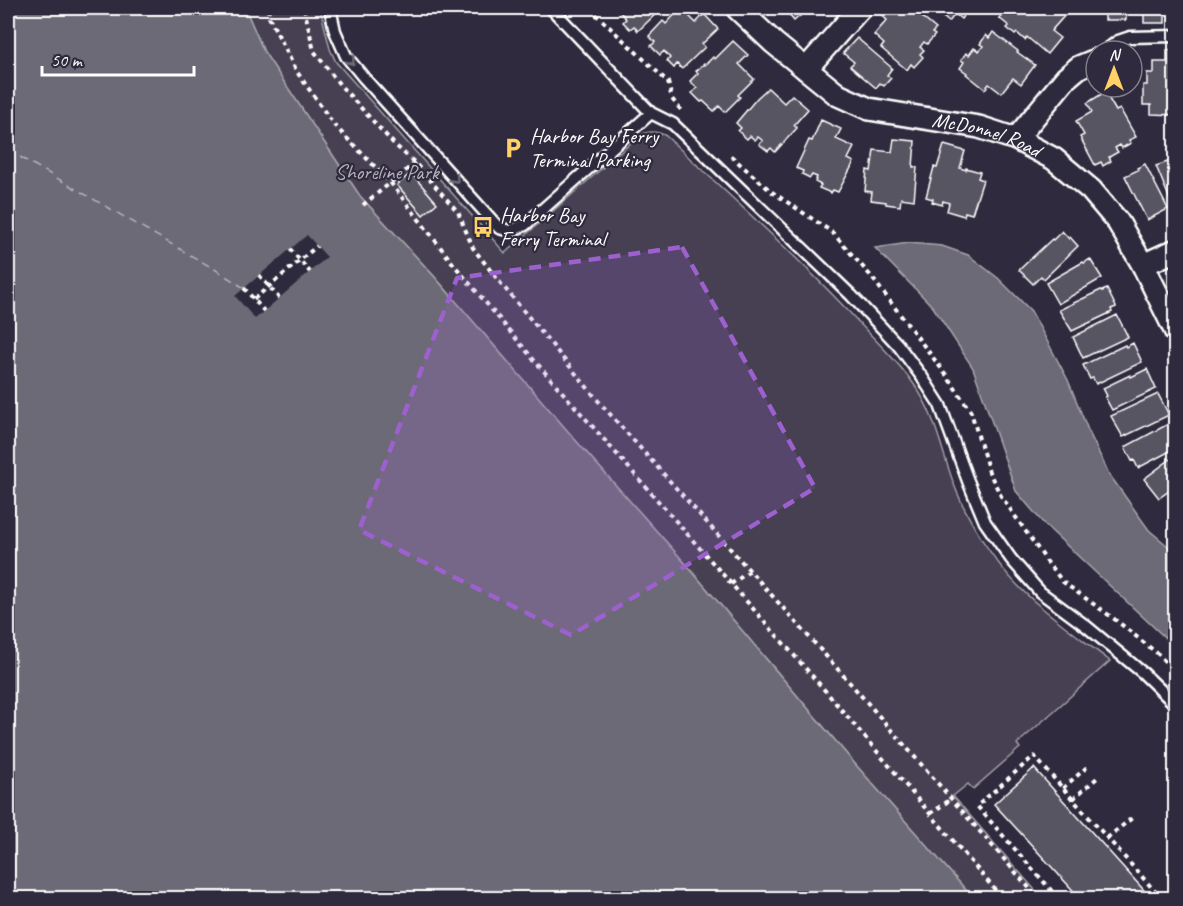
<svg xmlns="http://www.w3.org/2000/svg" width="1183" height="906" font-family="Caveat,sans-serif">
<rect width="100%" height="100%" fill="#2f2a3d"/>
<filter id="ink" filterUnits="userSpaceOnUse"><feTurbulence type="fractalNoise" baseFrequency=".0167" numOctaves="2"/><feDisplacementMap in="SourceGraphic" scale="12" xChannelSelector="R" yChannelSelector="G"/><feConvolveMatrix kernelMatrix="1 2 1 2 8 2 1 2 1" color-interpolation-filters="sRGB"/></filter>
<g filter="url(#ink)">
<path fill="#464152" stroke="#a2a0a8" stroke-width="1.5" d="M245 8H320L330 49 336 62 505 253 639 136C649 130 657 131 666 136 733 199 803 261 865 329 881 346 899 363 913 383 937 415 942 456 957 492 975 535 1005 578 1042 608 1064 626 1087 643 1110 661L1017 744 1020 748 973 789 968 784 953 796 1042 898H973L855 764 685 563 578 443 434 276 360 196 264 52Z"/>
<path fill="#6d6a77" stroke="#a7a6ad" stroke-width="1.5" d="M8 8H245L264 52 360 196 434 276 578 443 685 563 855 764 973 898H8Z
M909 243 942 246 968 255 998 278 1031 311 1068 380 1088 430 1109 474 1149 530 1175 552V647L1044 524 1016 491 973 368 933 307 875 248Z"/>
<path fill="#2f2a3d" d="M307 235 327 257 255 319 235 296Z"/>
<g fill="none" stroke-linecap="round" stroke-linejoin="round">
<path stroke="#b6b4bb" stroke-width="1.5" stroke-dasharray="8 6" stroke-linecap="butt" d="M8 150 218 271 244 288"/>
</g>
<path fill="#595564" stroke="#fff" stroke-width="1.5" d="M624 8H662L638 31 634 26 630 29 623 22 626 19 620 12Z
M681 8 696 23 704 14 718 29 702 44 705 47 682 69 677 64 674 68 667 61 670 58 664 51 660 55 651 46 655 42 649 36 663 21 666 24Z
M783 8H809L794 21Z
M882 8H903L908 11 911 8 936 29 932 33 935 35 927 44 924 42 920 47 924 50 920 54 923 57 914 67 911 64 907 70 881 48 884 44 874 35 887 20 878 12Z
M932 8H967L969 9 961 19 955 14 949 22Z
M1004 8H1058L1066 14 1051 31 1060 38 1047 54 1027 37 1025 40 1017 33 1015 35 1007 28 1009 26 999 18 1007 9Z
M1085 8H1126V20H1105V9H1085Z
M1144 8H1176V11H1165V23H1144Z
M993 32 1018 51 1017 52 1035 65 1021 84 1013 78 1001 93 989 84 985 89 966 74 967 73 960 68 964 62 961 60 966 53 969 55 974 48 979 51 983 46 980 44 986 35 989 38Z
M857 38 892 68 887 75 891 78 884 86 880 83 876 88 850 66 854 62 843 53Z
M733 41 748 55 739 64 754 79 738 95 740 97 725 112 719 106 714 111 703 101 701 102 692 93 697 88 690 81 698 73 696 71 704 64 705 65 713 57 715 59Z
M1167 50H1176V115L1151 114V105H1143V85H1147V73H1154V62H1167Z
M768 88 784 103 792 95 808 109 794 125 797 128 775 152 771 148 768 151 759 144 763 141 758 137 755 140 750 136 747 139 738 131 741 128 736 123 757 98Z
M1105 92 1116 111 1120 109 1136 137 1129 140 1131 143 1122 148 1120 145 1115 148 1118 152 1109 157 1111 161 1103 166 1101 162 1095 165 1080 137 1084 135 1076 121 1092 112 1087 103Z
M821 120 841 129 836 139 854 147 848 159 854 162 838 192 833 190 831 193 819 188 821 185 815 182 817 177 812 175 810 178 802 174 803 171 796 168 809 140 812 141Z
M894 139 915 141 913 167H917L914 200 901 198 900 206 886 204V202L871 200 872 192 865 191 867 170 871 171 874 150 892 152Z
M944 145 965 151 960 168 966 170V168L980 172 978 178 983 180 972 214 965 212 964 216 947 211 949 203 943 201 942 205 932 202 933 199 926 197 934 167 937 168Z
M1176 159V214L1156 166Z
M1145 164 1168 209 1147 220 1125 176 1138 170 1137 168Z
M411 173 437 203 423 215 397 185Z
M1062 231 1069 239 1070 237 1078 246 1044 279 1041 276 1033 284 1019 270 1052 239 1053 240Z
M1090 259 1102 278 1058 304 1046 283 1083 262 1084 263Z
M1107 289 1116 307 1111 309 1112 312 1072 331 1059 310 1101 290 1102 291Z
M1117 315 1128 337 1083 358 1073 337Z
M1133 343 1142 362 1096 384 1093 378 1090 379 1083 365 1125 345 1126 347Z
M1147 369 1156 389 1112 410 1105 397 1107 396 1103 388 1130 375 1131 377Z
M1158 394 1169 415 1123 437 1111 416Z
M1172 422 1176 428V448L1138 468 1134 460 1132 461 1125 447Z
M1176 455V486L1159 498 1144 479Z
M1034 768 1151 898H1080L994 804Z"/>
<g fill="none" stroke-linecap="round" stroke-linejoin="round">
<defs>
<path id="lane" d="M330 8 335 31 346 56 364 78 499 228 510 231 525 225 651 113
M551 8 651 113 673 124 851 295 898 345 922 377 940 405 968 481 985 522 1011 559 1040 592 1086 626 1143 673 1176 705
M1105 51 1118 41 1130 37 1176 36"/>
<g id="street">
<path id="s1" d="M737 8 774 43 838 95 869 109 979 127 1016 139 1054 159 1091 190 1118 222 1143 265 1176 332"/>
<path d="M806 69 860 8"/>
<path d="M1016 139 1066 78 1079 67 1096 60"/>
<path d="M1143 265 1176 250"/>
</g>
</defs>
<use href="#lane" stroke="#fff" stroke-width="15"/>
<use href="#street" stroke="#fff" stroke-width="26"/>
<path stroke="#fff" stroke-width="4" stroke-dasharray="4.5 4.5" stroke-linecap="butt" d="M268 8 269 17 297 72 334 125 390 182 455 266 534 360 822 687 1002 898
M304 8 314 51 340 85 394 144 415 163 458 212 473 248 498 280 601 404 851 684 1038 898
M589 8 668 82 672 99 681 110
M731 156 772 192 832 232 870 275 947 376 971 412 989 472 1001 496 1050 566 1063 582 1117 621 1158 654 1176 673
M363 205 415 163
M290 249 310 272
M259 275 279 298
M244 288 264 311
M254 299 317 246
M731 584 750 571
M1063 788 1087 767
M1073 799 1097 778
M930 814 951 799
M1107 838 1132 818
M1058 898 977 806 1034 756 1161 898"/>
<use href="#lane" stroke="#2f2a3d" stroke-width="10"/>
<use href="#street" stroke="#2f2a3d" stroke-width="21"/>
</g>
<defs><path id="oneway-chevron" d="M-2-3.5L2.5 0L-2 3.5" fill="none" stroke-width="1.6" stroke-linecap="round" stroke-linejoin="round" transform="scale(1.5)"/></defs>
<g stroke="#6d6a77">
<use href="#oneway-chevron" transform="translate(351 61) rotate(53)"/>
<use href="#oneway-chevron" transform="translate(455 179) rotate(48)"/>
</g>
</g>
<path fill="#9c61cf" fill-opacity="0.2" stroke="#9c61cf" stroke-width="4.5" stroke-dasharray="12 8" stroke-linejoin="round" d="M682 247 815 488 571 635 359 530 457 278Z"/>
<defs>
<symbol id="parking-bare" viewBox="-9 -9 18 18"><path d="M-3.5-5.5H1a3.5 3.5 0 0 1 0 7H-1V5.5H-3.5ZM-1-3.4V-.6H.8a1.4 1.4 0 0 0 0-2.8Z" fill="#ffd166" stroke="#2f2a3d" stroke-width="2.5" paint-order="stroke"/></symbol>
<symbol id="bus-bare" viewBox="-9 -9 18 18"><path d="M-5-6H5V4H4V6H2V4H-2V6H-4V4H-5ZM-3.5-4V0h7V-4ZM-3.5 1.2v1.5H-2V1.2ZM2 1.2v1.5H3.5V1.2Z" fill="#ffd166" stroke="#2f2a3d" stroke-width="2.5" paint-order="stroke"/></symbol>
</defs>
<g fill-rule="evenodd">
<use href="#parking-bare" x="498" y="133" width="30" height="30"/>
<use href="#bus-bare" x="468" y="212" width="30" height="30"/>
</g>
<g text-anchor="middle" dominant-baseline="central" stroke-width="4.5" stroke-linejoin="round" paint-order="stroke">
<g font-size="21" fill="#fff" stroke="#2f2a3d" text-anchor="start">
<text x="530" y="136">Harbor Bay Ferry<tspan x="530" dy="24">Terminal Parking</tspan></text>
<text x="500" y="215">Harbor Bay<tspan x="500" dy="24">Ferry Terminal</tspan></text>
</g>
<g font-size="21" fill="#fff" stroke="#2f2a3d">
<text stroke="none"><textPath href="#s1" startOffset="288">McDonnel Road</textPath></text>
</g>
<g font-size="21" fill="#b5b3ba" stroke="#2f2a3d">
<text x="387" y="172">Shoreline Park</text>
</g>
</g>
<rect width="1183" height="906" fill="none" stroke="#2f2a3d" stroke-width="30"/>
<rect x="15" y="15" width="1153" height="876" fill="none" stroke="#fff" stroke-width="2" filter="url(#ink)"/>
<g transform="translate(1114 69)"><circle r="28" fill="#2f2a3d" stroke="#827f8b" stroke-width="1.5"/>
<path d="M0-4.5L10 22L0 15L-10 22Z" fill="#ffd166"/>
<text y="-9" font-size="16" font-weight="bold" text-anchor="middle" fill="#ffffff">N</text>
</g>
<path d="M42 66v9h152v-9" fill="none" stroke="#ffffff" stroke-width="3"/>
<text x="51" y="66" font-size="18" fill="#ffffff" stroke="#2f2a3d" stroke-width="4.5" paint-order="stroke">50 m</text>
</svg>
